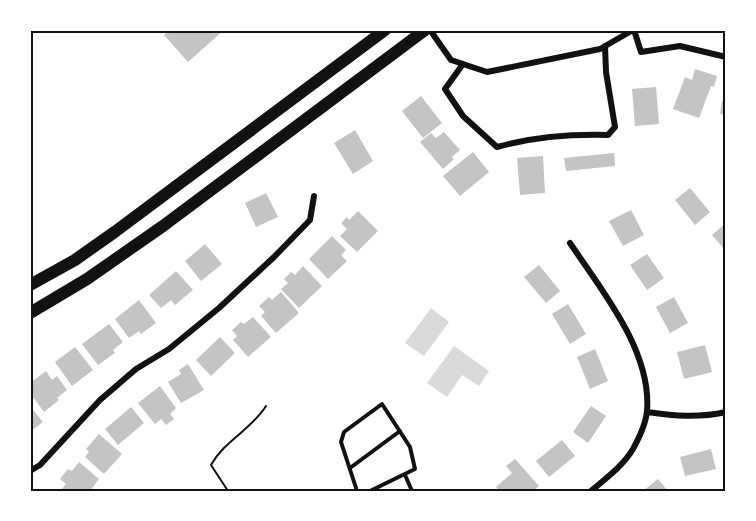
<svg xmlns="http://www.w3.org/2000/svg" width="756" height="521" font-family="Barlow,sans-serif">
<rect width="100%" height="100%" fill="#fff"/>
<path fill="#d9d9d9" d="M431 308 449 322 424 356 405 343Z
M454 346 489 371 479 386 462 375 447 397 427 383Z"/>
<path fill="#c4c4c4" d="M170 30H224L188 62 164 35Z
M695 69 717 76 714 87 711 86 699 118 673 109 685 77 692 80Z
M656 87 659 124 635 126 632 89Z
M421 96 442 123 423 138 402 111Z
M722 101 726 103V115L720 114Z
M355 130 373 161 353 174 334 143Z
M444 132 460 150 452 157 454 159 443 169 420 142 431 133 436 138Z
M473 152 489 172 460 196 443 176Z
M614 153 615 166 566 171 564 158Z
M543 156 545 193 520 195 517 158Z
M690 188 710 212 695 225 675 200Z
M266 193 278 217 256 227 245 203Z
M631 210 644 235 623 246 609 221Z
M358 211 378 231 357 252 340 236 347 229 341 223 347 217 349 220Z
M726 223V251L712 235Z
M332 236 346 250 341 255 347 261 328 279 309 259Z
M205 244 222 264 201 281 185 261Z
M647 254 664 278 647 290 630 265Z
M539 265 560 291 546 303 524 277Z
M303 266 322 286 299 308 281 289 288 283 284 279 291 272 295 275Z
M176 271 193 290 175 305 171 300 161 308 149 295Z
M281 292 299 313 276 333 261 316 265 312 259 306 269 297 272 300Z
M674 297 688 323 670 333 656 307Z
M139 300 156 323 141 334 139 331 129 338 115 319Z
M568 304 586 334 570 344 552 314Z
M253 317 271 337 248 357 233 340 237 336 232 330 241 322 244 324Z
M109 324 123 342 113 350 115 353 98 365 82 344Z
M220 337 235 353 211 376 196 360Z
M705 345 712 372 684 379 677 352Z
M75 347 93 370 72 386 55 362Z
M595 349 608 381 590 389 577 357Z
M188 364 204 390 181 403 168 382 181 374 179 370Z
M46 371 52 380 57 376 67 390 57 398 59 400 44 412 30 393V383Z
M160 386 176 408 170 414 174 419 166 425 161 419 155 424 138 403Z
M30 406 43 422 30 432Z
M591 406 606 416 588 443 573 432Z
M131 407 144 423 118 445 105 429Z
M99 434 122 454 104 474 85 457 89 452 86 449Z
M562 440 575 456 549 477 536 461Z
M711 449 716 469 685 476 680 457Z
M515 459 539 486 533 491H516L514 489 512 491H499L496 487 512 473 506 466Z
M79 462 99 479 90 491H65L62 489 66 484 60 479 68 469 72 471Z
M658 479 668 491H643Z"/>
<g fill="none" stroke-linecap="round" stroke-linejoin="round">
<path stroke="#111" stroke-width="2" d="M228 491 211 465C225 440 251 430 266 406"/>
<path stroke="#111" stroke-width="4" d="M350 468 400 431
M405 475 412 491
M357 491 341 442 344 432 382 404 410 447 415 469 370 491"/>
<path stroke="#111" stroke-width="6" d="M430 30 451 60 487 72 600 49 633 30
M634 30 641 52 680 46 726 57
M463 64 445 89 463 116 497 147C533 137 570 134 608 135L615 127 606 72 605 46
M570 243C602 291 652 351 647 411 646 423 639 438 633 449 623 466 605 479 591 491
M647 412C675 416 698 418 726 412
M30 471 40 465 100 400 136 369 169 349 219 308 274 257 310 220 314 196"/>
<path stroke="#111" stroke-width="12" d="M30 285 75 260 116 231 385 30
M30 313 87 279 163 226 425 30"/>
</g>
<rect width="756" height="521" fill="none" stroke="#ffffff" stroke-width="63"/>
<rect x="32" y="32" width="692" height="458" fill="none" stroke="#111" stroke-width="2"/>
</svg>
